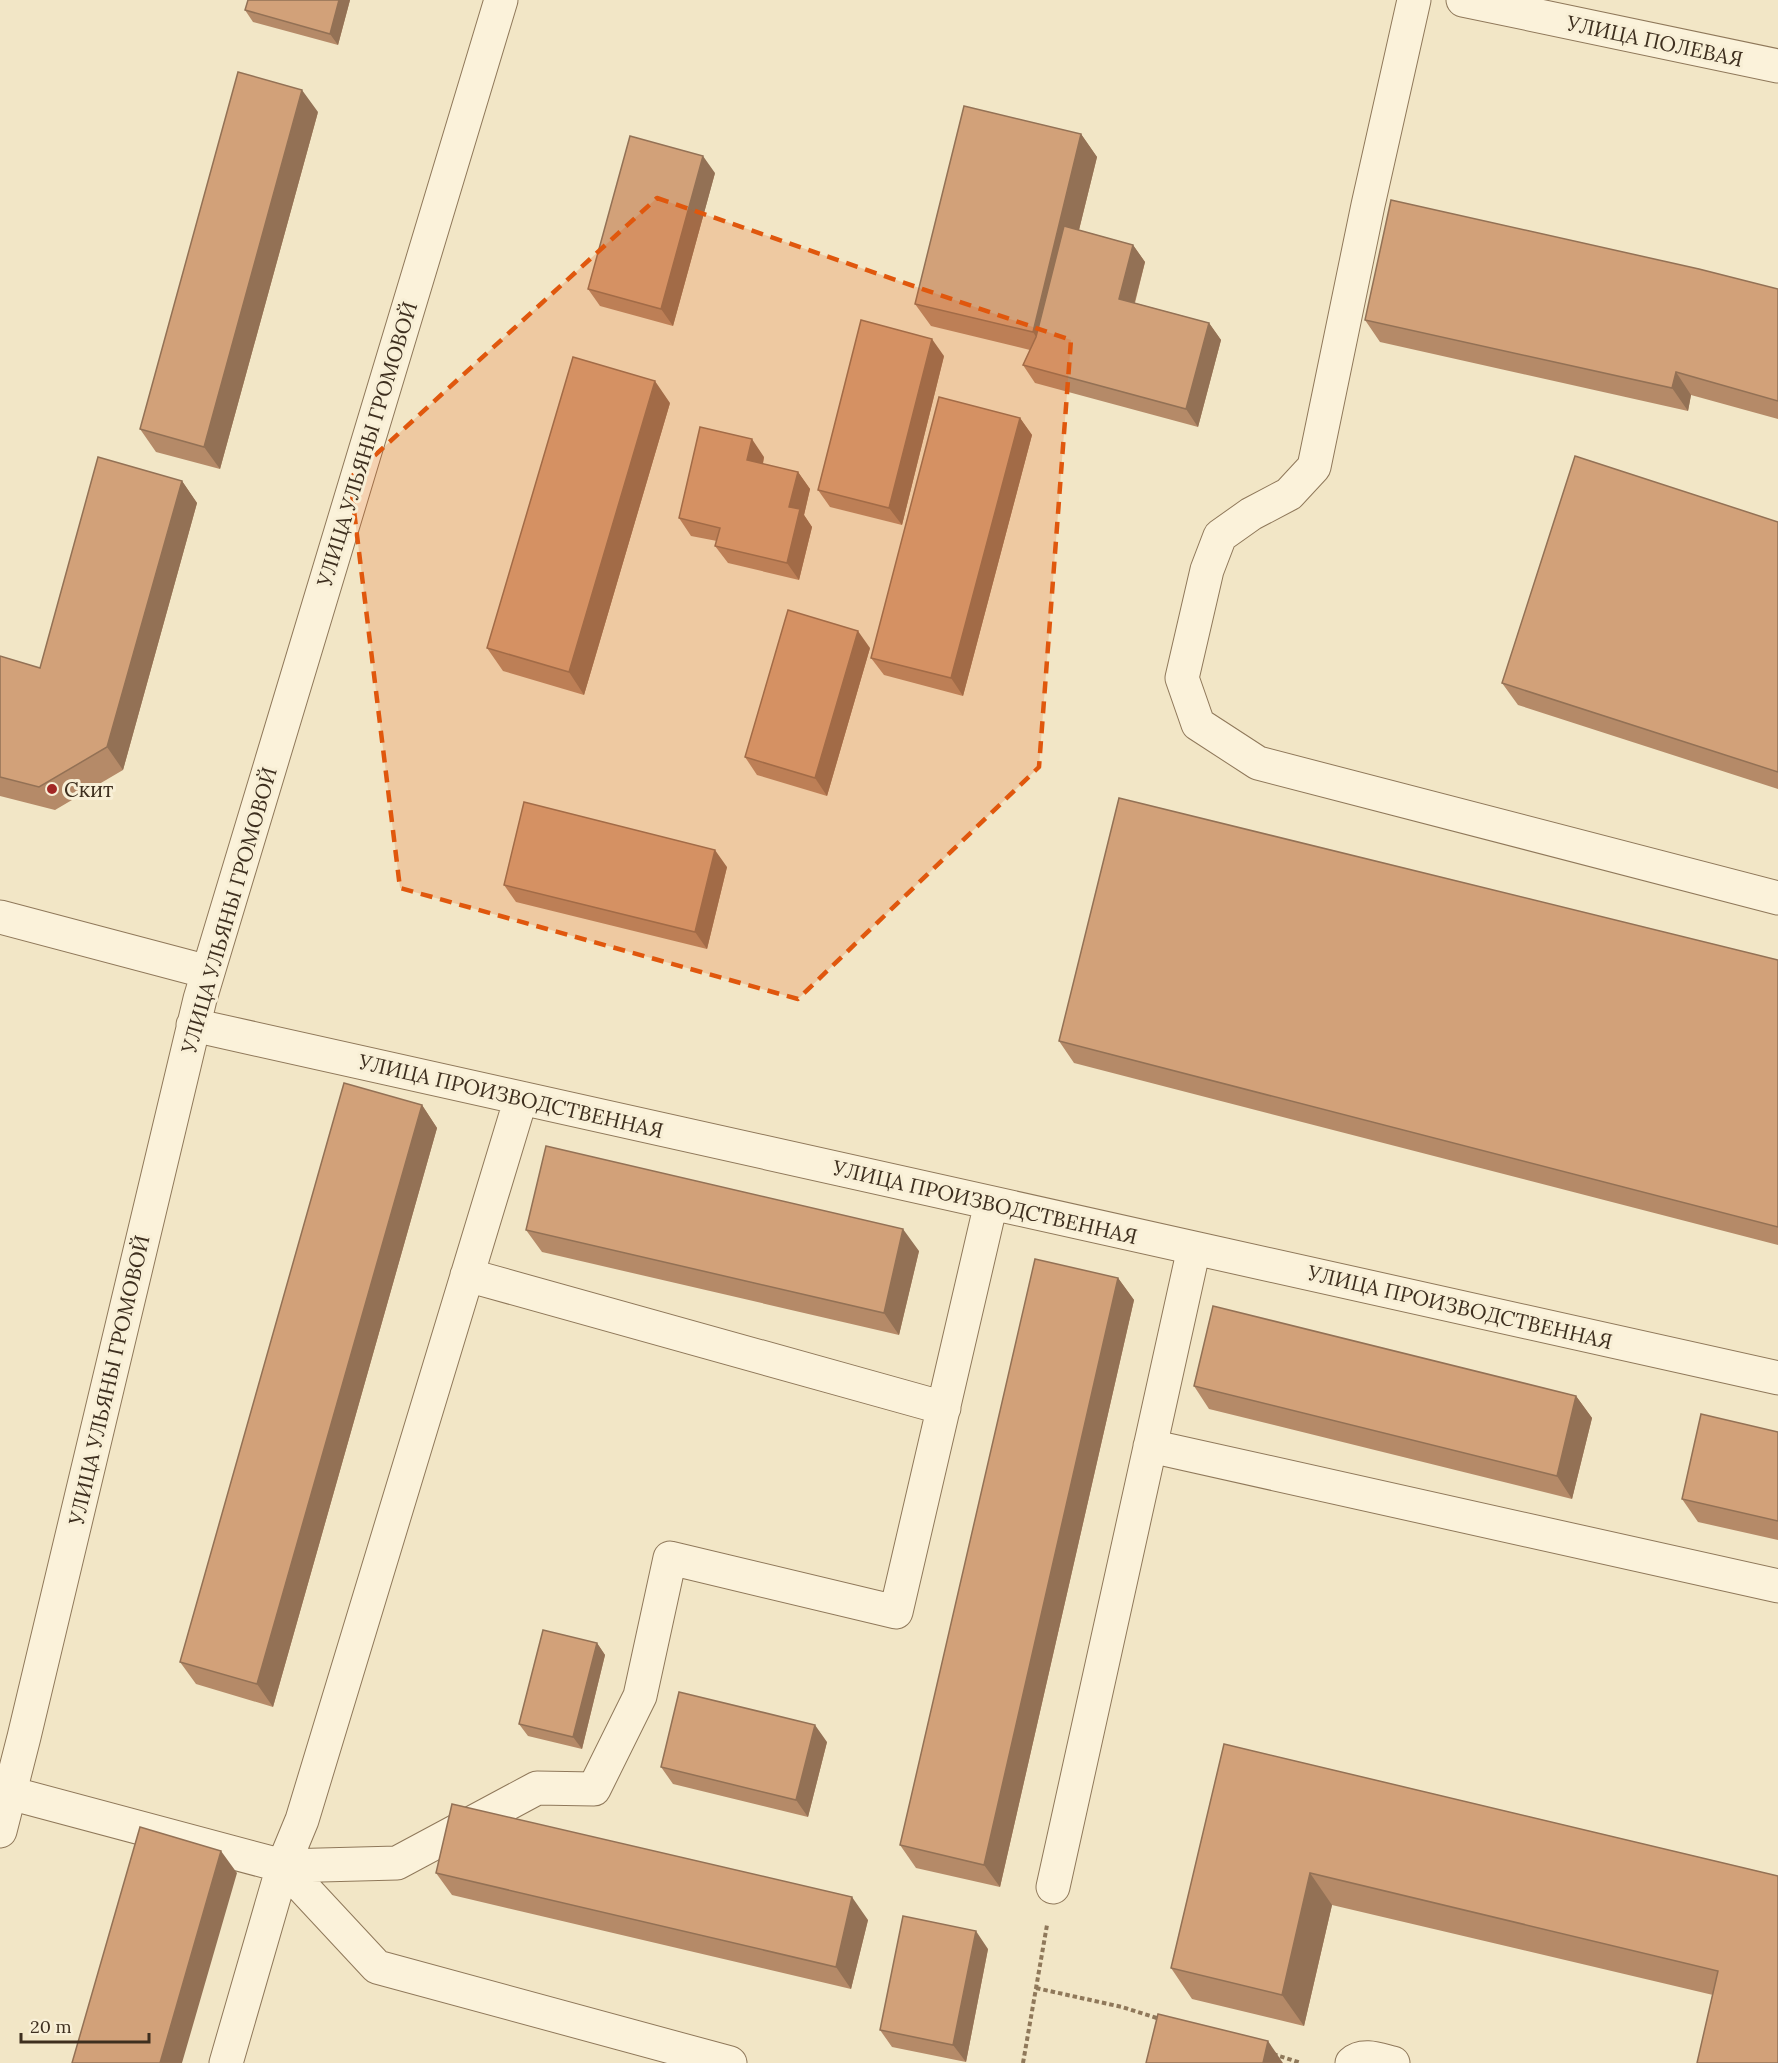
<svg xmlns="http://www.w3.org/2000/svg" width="1778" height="2063" font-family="Lora,serif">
<rect width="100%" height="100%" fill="#f2e6c6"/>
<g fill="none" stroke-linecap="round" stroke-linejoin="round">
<defs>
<path id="minor" d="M1414 0 1368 205 1314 467 1289 494 1251 514 1220 536 1207 570 1182 678 1198 724 1258 763 1778 898
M1463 0 1778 66
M0 917 208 972
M193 1025 1778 1378
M467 1275 944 1408
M1150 1446 1778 1586
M10 1793 283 1866 226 2063
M0 1831 24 1737 200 999 501 0
M283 1866 397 1863 537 1788 594 1789 640 1696 670 1558 896 1612 991 1203
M283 1866 302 1820 521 1098
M283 1866 377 1967 730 2063
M1053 1887 1194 1248
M1352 2063C1363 2053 1380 2060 1393 2063"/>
</defs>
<use href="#minor" stroke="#8f785a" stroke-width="35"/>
<path stroke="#8f785a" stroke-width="4" stroke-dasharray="4.5 3" stroke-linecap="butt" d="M1036 1988 1122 2007 1160 2019
M1273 2054 1301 2063
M1023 2063 1047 1925"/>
<use href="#minor" stroke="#fbf2da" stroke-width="33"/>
</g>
<path fill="#b58a68" d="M248 0H350L338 45 253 22 245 10Z
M318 112 220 469 156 452 140 429Z
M1081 134 1097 157 1079 230 1133 245 1145 262 1135 303 1209 323 1221 340 1198 427 1035 383 1023 365 1030 350 931 326 915 304Z
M715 173 673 326 600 306 588 289Z
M1778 289V419L1691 395 1688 411 1380 342 1365 320Z
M944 356 902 525 830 507 818 490Z
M670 403 584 695 503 671 487 648Z
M1020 418 1032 435 963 696 884 675 871 658Z
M764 457 763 464 798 472 810 489 804 515 812 527 799 580 728 563 715 546 717 541 691 536 679 518Z
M182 481 197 503 123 770 55 810 0 796V656L40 668Z
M1778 522V789L1518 705 1502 683Z
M870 648 827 796 757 775 745 757Z
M727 867 707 949 516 902 504 885Z
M1778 960V1245L1074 1063 1059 1041Z
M422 1105 437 1128 273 1707 196 1684 180 1662Z
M526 1230 919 1251 899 1335 542 1252Z
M1118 1278 1134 1300 1000 1887 916 1868 900 1845Z
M1194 1386 1576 1396 1592 1418 1572 1499 1209 1409Z
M1778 1432V1540L1698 1522 1682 1499Z
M597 1643 605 1655 582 1749 528 1736 519 1724Z
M827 1742 808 1817 673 1784 661 1767Z
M1224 1744 1778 1876 1713 1995 1332 1905 1304 2026 1192 1999 1171 1968Z
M436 1873 868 1920 851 1989 452 1895Z
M988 1949 966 2062 892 2047 880 2030Z"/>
<path fill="#937155" d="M339 0H350L338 45 330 34Z
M302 90 318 112 220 469 204 447Z
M1081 134 1097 157 1048 355 1033 332Z
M703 156 715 173 673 326 661 309Z
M1133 245 1145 262 1131 316 1119 299Z
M1209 323 1221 340 1198 427 1186 409Z
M932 339 944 356 902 525 889 508Z
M1676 372 1691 395 1688 411 1672 388Z
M655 381 670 403 584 695 569 672Z
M1020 418 1032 435 963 696 951 678Z
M752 439 764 457 760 477 747 460Z
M798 472 810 489 804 515 812 527 799 580 787 563 789 507Z
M182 481 197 503 123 770 107 747Z
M858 631 870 648 827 796 815 778Z
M715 850 727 867 707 949 695 932Z
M422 1105 437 1128 273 1707 257 1684Z
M903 1229 919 1251 899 1335 884 1313Z
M1118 1278 1134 1300 1000 1887 984 1865Z
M1576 1396 1592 1418 1572 1499 1557 1476Z
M597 1643 605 1655 582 1749 573 1737Z
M815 1725 827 1742 808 1817 796 1800Z
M221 1851 237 1873 182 2063H160Z
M1310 1873 1332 1905 1304 2026 1282 1995Z
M852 1897 868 1920 851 1989 836 1967Z
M976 1931 988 1949 966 2062 953 2045Z
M1268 2041 1283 2063H1263Z"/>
<path fill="#d2a179" stroke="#937155" stroke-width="1.5" d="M248 0H339L330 34 245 10Z
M238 72 302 90 204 447 140 429Z
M964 106 1081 134 1033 332 915 304Z
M630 136 703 156 661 309 588 289Z
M1391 200 1699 269 1778 289V401L1676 372 1672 388 1365 320Z
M1064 226 1133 245 1119 299 1209 323 1186 409 1023 365 1036 337Z
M861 320 932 339 889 508 818 490Z
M573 357 655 381 569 672 487 648Z
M939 397 1020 418 951 678 871 658Z
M700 427 752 439 747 460 798 472 789 507 800 509 787 563 715 546 720 528 679 518Z
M1575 456 1778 522V772L1502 683Z
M98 457 182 481 107 747 39 787 0 777V656L40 668Z
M788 610 858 631 815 778 745 757Z
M1119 798 1778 960V1227L1059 1041Z
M524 802 715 850 695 932 504 885Z
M344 1083 422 1105 257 1684 180 1662Z
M546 1146 903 1229 884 1313 526 1230Z
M1035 1259 1118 1278 984 1865 900 1845Z
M1213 1306 1576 1396 1557 1476 1194 1386Z
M1701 1414 1778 1432V1521L1682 1499Z
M543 1630 597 1643 573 1737 519 1724Z
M679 1692 815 1725 796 1800 661 1767Z
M1224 1744 1778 1876V2063H1697L1718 1971 1310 1873 1282 1995 1171 1968Z
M452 1804 852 1897 836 1967 436 1873Z
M140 1827 221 1851 160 2063H72Z
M903 1916 976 1931 953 2045 880 2030Z
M1158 2014 1268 2041 1263 2063H1146Z"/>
<path fill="#e0570d" fill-opacity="0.2" stroke="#e0570d" stroke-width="4.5" stroke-dasharray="12 8" stroke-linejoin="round" d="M657 198 1071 340 1039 767 798 999 400 888 350 478Z"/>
<circle fill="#a22825" stroke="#f8efd6" stroke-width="2" cx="52" cy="789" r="6"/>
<g text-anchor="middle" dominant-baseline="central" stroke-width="6" stroke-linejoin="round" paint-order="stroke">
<g font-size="21" fill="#3e2f1f" stroke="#f8efd6">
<text transform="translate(1655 41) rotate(12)">УЛИЦА ПОЛЕВАЯ</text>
<text transform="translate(367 444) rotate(-73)">УЛИЦА УЛЬЯНЫ ГРОМОВОЙ</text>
<text transform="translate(229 910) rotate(-74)">УЛИЦА УЛЬЯНЫ ГРОМОВОЙ</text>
<text transform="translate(511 1096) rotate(13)">УЛИЦА ПРОИЗВОДСТВЕННАЯ</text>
<text transform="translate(985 1202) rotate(13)">УЛИЦА ПРОИЗВОДСТВЕННАЯ</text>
<text transform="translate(1460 1307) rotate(13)">УЛИЦА ПРОИЗВОДСТВЕННАЯ</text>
<text transform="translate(109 1380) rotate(-77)">УЛИЦА УЛЬЯНЫ ГРОМОВОЙ</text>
</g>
<g font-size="21" fill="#3e2f1f" stroke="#f8efd6" text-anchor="start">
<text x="64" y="789">Скит</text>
</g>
</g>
<path d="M21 2033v9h128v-9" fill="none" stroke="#3e2f1f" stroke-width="3"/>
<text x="30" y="2033" font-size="18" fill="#3e2f1f" stroke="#f8efd6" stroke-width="4.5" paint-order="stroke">20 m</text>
</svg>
